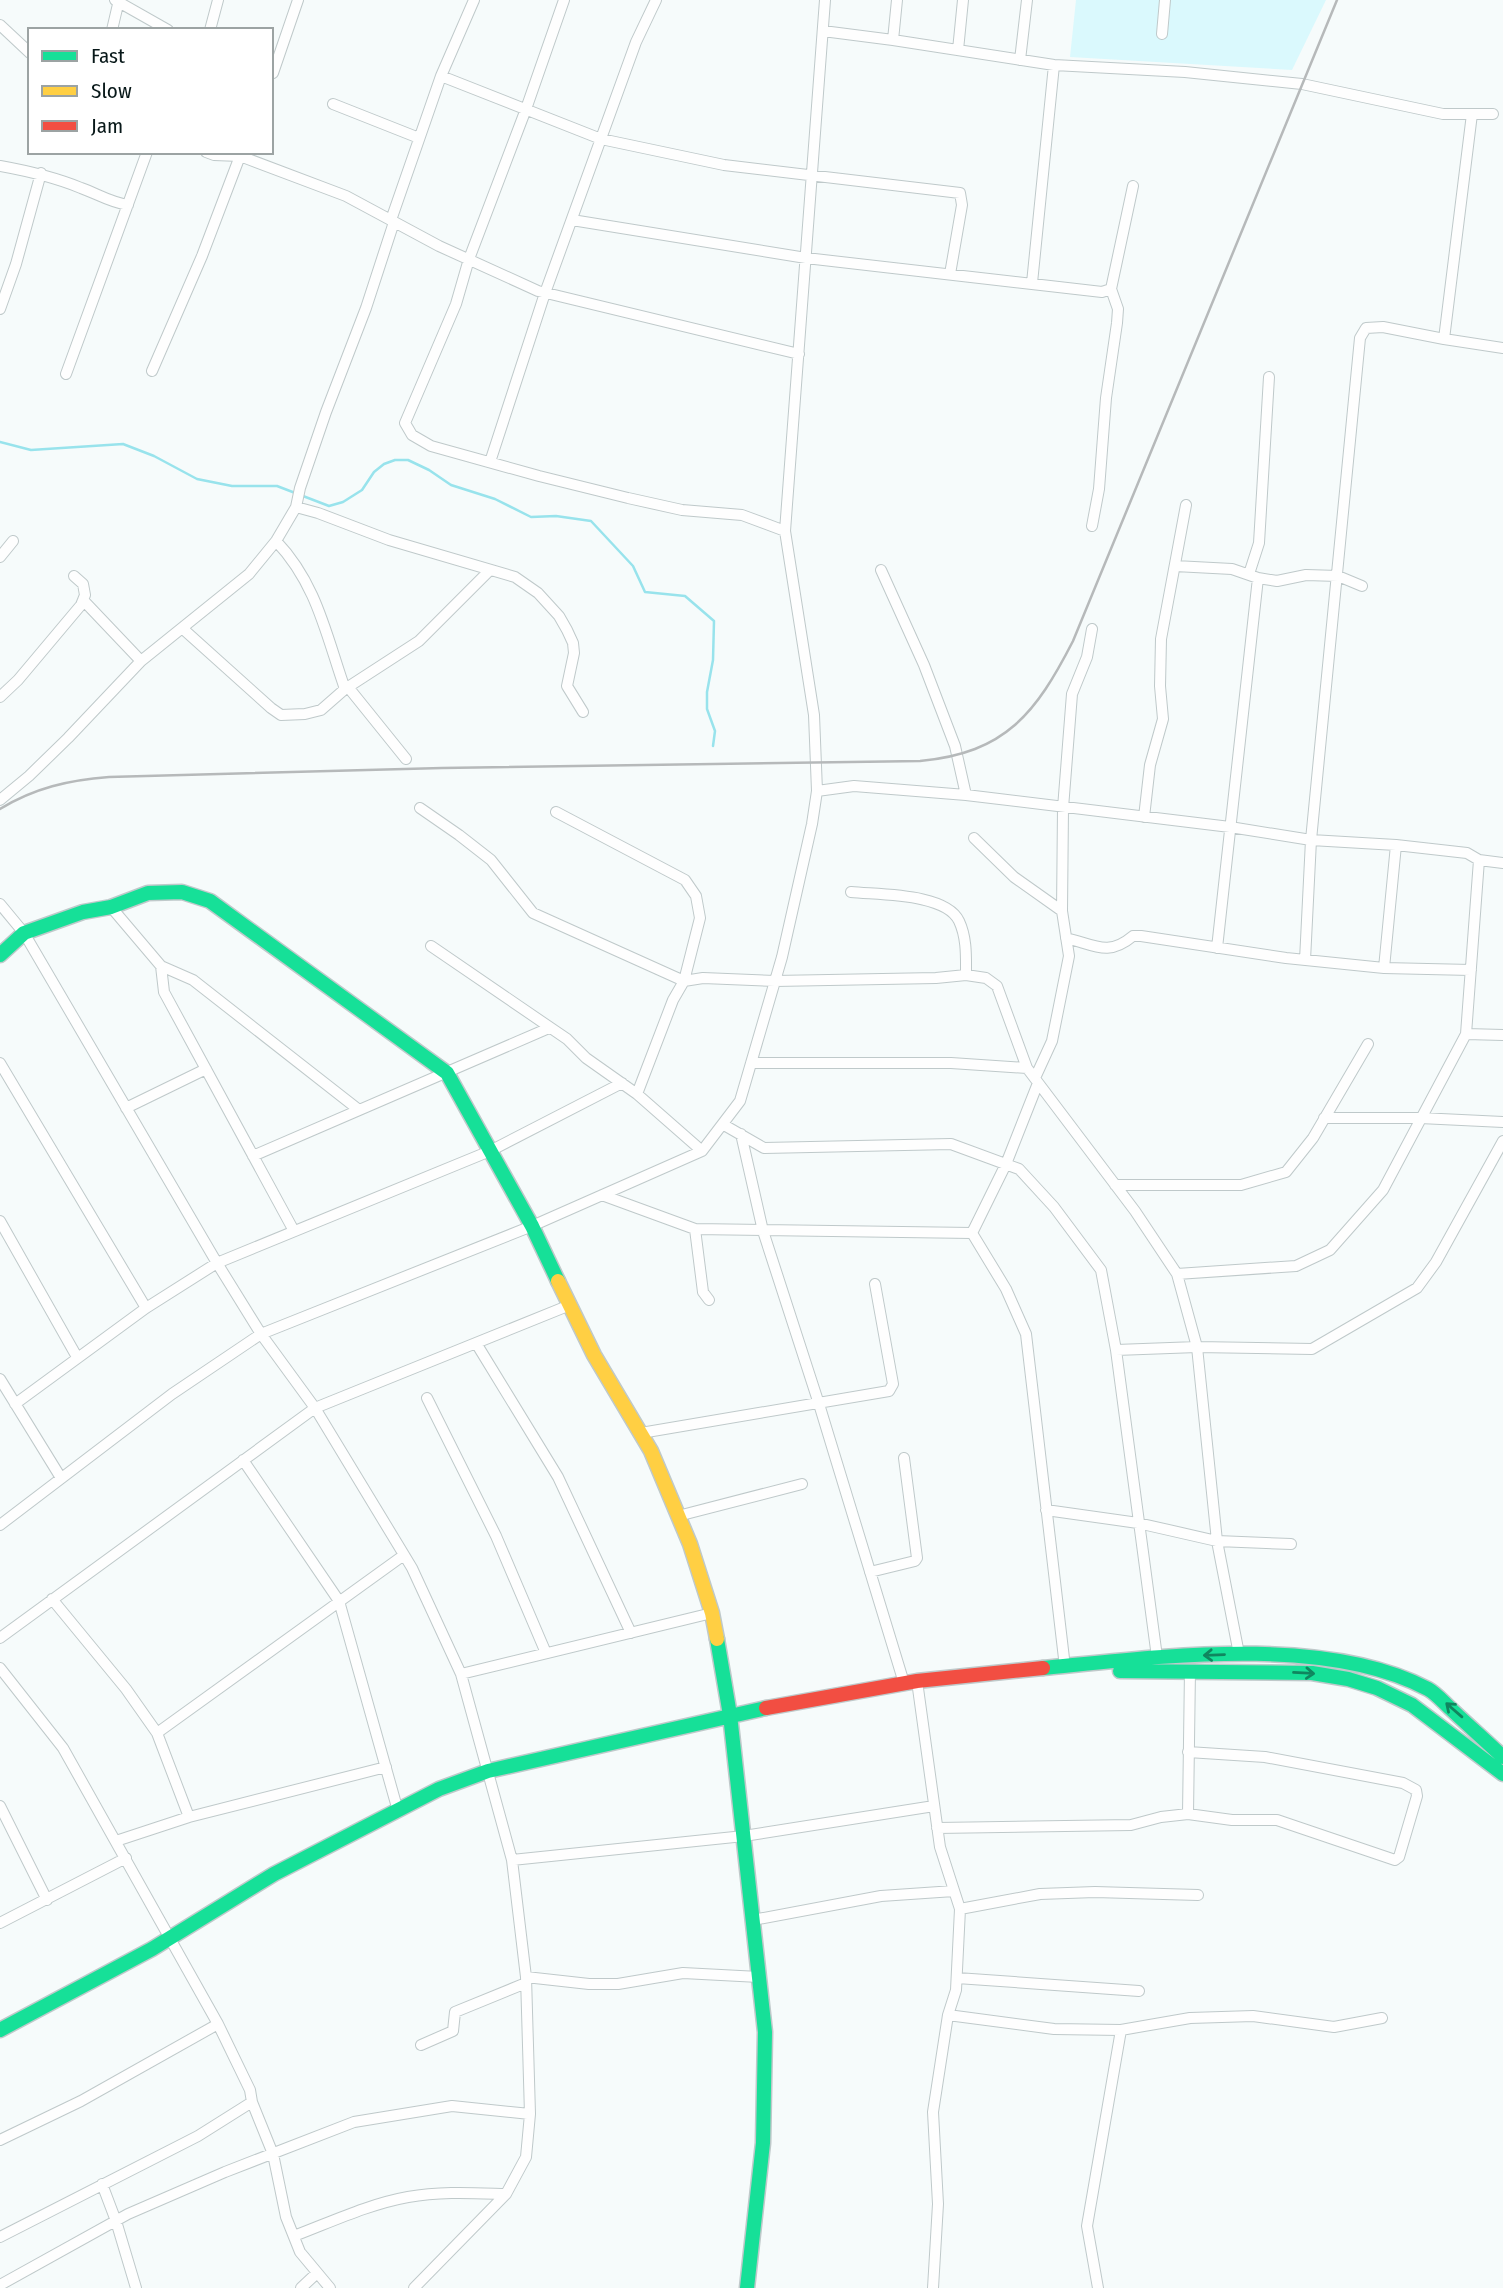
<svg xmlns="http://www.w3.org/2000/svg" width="1503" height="2288" font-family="'Fira Sans Condensed',sans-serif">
<rect width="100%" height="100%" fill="#f6fbfb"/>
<path fill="#daf9fd" d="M1076 0H1326L1292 70 1070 57Z"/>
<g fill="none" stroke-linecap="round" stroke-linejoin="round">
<path stroke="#98e3ec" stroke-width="2.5" d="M0 442 31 450 123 444 154 456 197 479 232 486H277L329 506 343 502 362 490 374 472 384 464 395 460H408L429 470 451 485 495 499 531 517 556 516 591 521 633 566 645 592 685 596 714 621 713 660 707 692V709L715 731 713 746"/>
<defs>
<path id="street" d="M115 0 168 30
M564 0 526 109 469 259 456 304 405 423 412 435 431 446 539 476 628 498 682 510 742 515 785 531
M0 25 30 53
M112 30 119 0
M210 30 218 0
M823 31 893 40 1054 65 1185 72 1302 84 1443 114H1493
M1162 34 1165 0
M893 40 897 0
M958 50 963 0
M1020 60 1027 0
M273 73 298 0
M441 76 601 139 724 165 960 193 962 205 950 274
M333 104 419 138
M241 152 240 156 346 196 439 246 538 291 799 354
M0 166C28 171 54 177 81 188 98 194 109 202 128 205
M391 220 441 76 474 0
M572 220 806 258 1102 292 1111 289 1133 186
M1032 283 1054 65
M0 309 16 264 41 173
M1444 339 1503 348
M152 371 202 256 240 156 214 155 206 152
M66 374 147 152
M490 462 545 293 636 42 656 0
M296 507 318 513 389 540 515 577 538 593 559 616 567 630 573 643 574 653 567 686 583 712
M1092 526 1099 489 1106 398 1117 323 1118 309 1111 289
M276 541C317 584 326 635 345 689
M0 557 13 541
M1175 566 1232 569 1258 578 1277 581 1306 575 1338 576 1362 586
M1249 574 1259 543 1269 377
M83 600 141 661
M182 628 271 708 281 715 305 714 321 710 345 689 419 641 490 570
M348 687 406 759
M0 697 18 680 81 605 85 595 83 584 74 576
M817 791 814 715 785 531 825 0
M966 795 1230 827 1311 840 1396 845 1467 853 1479 860 1503 863
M0 800 29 776 68 738 141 661 249 574 276 541 296 507 300 488 326 412 366 308 394 222
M420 808 459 835 491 860 533 913 684 981 700 918 696 896 685 880 556 812
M1144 817 1150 765 1163 719 1160 686 1161 639 1186 505
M974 838 1014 877 1062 911
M851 892C879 895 946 893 959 921 967 938 966 957 966 975
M0 904 24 933 217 1263 261 1334 315 1408 412 1568 461 1674 512 1860 526 1977 530 2114 526 2157 506 2194 414 2288
M111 907 161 966 193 980 359 1110
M1066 938C1095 945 1108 957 1133 936H1141L1286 958 1384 968 1471 970
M431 946 567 1039 586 1058 637 1094 702 1151
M1217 948 1258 578
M1305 960 1311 840 1360 338 1366 328 1383 327 1444 339 1472 114
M161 966 164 992 294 1231
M1384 968 1396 845
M1466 1034 1503 1035
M0 1063 146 1308
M751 1063H951L1027 1068
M1035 1078 1052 1041 1069 956 1062 911 1063 808 1072 694 1087 657 1092 629
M637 1094 673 1000 684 981 703 978 775 981 936 978 966 975 986 978 997 986 1027 1068 1135 1211 1177 1274 1197 1347 1217 1541 1239 1654
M126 1108 206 1069
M1324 1118H1420L1503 1122
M724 1125 764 1148 951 1144 1019 1169 1054 1207 1101 1270 1116 1350 1157 1657
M741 1134 763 1231 819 1404 904 1683
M253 1156 549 1028
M1115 1185H1241L1286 1172 1313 1138 1368 1044
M602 1195 695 1229 972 1233 1006 1289 1026 1334 1065 1667
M0 1221 77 1357
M695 1229 703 1292 709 1300
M972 1233 1006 1164 1038 1083
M1177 1274 1296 1266 1330 1250 1383 1190 1466 1034 1479 860
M476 1343 558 1477 631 1633
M1116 1350 1197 1347 1312 1349 1417 1288 1436 1262 1503 1141
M0 1379 61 1478
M427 1398 496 1536 546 1653
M15 1404 146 1308 217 1263 490 1151 622 1083
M641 1433 889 1391 893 1384 875 1284
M243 1460 339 1601 398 1811
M1046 1510 1138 1523 1217 1541 1291 1544
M678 1516 802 1484
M0 1525 172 1394 261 1334 532 1226 702 1151 740 1101 782 957 812 824 817 791 854 786 966 795 955 746 924 665 881 570
M870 1572 915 1561 917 1558 904 1458
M52 1599 126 1689 157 1733 189 1817
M0 1638 315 1408 570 1305
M0 1668 63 1748 218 2024 250 2090 252 2102 273 2154 286 2217 300 2252 330 2288
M461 1674 712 1613
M917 1681 940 1847 960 1909 956 1990 948 2015 933 2112 938 2204 933 2288
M157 1733 404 1555
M0 1806 47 1900
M1188 1814 1232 1820H1277L1395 1860 1399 1857 1417 1796 1416 1790 1403 1783 1265 1757 1188 1752
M937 1828 1131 1825 1161 1817 1188 1814 1190 1670
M116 1841 189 1817 386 1767
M512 1860 744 1836 934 1806
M960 1909 1040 1894 1095 1892 1198 1895
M753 1920 881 1896 954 1891
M0 1923 126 1858
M526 1977 589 1984H618L683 1973 759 1977
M957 1978 1139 1991
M948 2015 1054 2029 1121 2030 1190 2018 1253 2016 1334 2027 1382 2018
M421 2045 453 2031 455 2012 526 1983
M0 2140 81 2101 218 2024
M102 2184 116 2221 136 2288
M294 2236C331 2222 369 2204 408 2197 441 2191 473 2193 506 2194
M0 2237 198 2136 252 2102
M0 2285 128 2214 225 2172 354 2122 452 2106 530 2114
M301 2288 317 2273
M1098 2288 1087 2226 1121 2030"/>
<path id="fast" d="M0 955 24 933 83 912 111 907 148 893 182 892 210 901 447 1073 532 1226 558 1281
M717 1639 730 1715 765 2032 763 2143 747 2288
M1043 1668C1157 1657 1324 1634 1428 1689 1437 1694 1444 1703 1452 1710 1469 1726 1486 1741 1503 1757
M1120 1671 1312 1673 1348 1679 1377 1688 1412 1705 1503 1774
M0 2030 152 1949 274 1874 439 1789 488 1771 766 1708"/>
<path id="slow" d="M558 1281 594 1355 651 1451 690 1544 712 1613 717 1639"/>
<path id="jam" d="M766 1708 917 1681 1043 1668"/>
</defs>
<use href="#street" stroke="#bfc9ca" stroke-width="12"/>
<use href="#fast" stroke="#bfc9ca" stroke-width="17"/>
<use href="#slow" stroke="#bfc9ca" stroke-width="17"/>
<use href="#jam" stroke="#bfc9ca" stroke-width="17"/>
<use href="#street" stroke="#fefefe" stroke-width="10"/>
<use href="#fast" stroke="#16e098" stroke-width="14"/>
<use href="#slow" stroke="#ffcf43" stroke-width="14"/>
<use href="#jam" stroke="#f24e42" stroke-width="14"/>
<path stroke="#b6b9ba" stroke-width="2.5" d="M0 809C34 788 69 780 109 777L442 768 920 761C1006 753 1036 713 1073 641L1337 0"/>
</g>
<defs><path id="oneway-shaft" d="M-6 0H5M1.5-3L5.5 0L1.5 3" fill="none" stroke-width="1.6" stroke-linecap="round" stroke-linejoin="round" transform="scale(1.75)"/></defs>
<g stroke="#10865f">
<use href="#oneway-shaft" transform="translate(1214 1655) rotate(178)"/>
<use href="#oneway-shaft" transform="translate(1304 1673) rotate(3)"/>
<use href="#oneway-shaft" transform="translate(1454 1710) rotate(-139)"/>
</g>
<rect x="28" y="28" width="245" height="126" fill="#ffffff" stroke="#9ca3a3" stroke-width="2"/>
<rect x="42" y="51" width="35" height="10" fill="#16e098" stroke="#9ca3a3" stroke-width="2"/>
<text x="91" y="63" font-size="21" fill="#081819">Fast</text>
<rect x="42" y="86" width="35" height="10" fill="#ffcf43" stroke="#9ca3a3" stroke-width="2"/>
<text x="91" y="98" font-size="21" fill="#081819">Slow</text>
<rect x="42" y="121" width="35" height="10" fill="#f24e42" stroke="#9ca3a3" stroke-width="2"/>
<text x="91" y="133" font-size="21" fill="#081819">Jam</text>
</svg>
